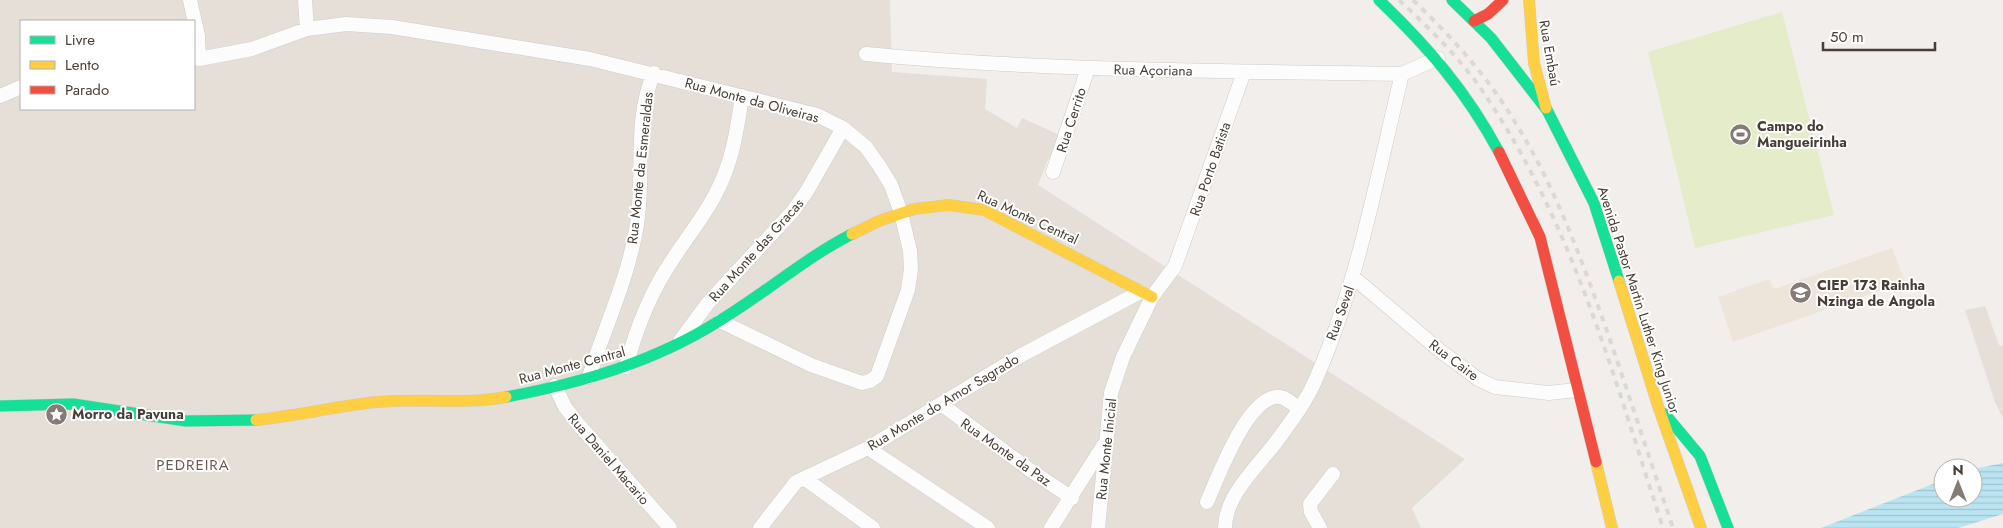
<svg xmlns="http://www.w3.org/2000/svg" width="2003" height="528" font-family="Jost,sans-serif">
<defs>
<pattern id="water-rules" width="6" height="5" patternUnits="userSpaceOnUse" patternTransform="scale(1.25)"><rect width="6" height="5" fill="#bae4f1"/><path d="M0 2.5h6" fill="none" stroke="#a1c5cf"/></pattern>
</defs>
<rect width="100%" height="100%" fill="#f2eeeb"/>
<path fill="#e6dfd8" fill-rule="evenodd" d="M0 0H890L892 72 987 79 985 109 1017 128 1022 118 1062 136 1047 162 1038 185 1465 459 1412 508 1421 528H0ZM21 21H194V109H21Z
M1985 306 1999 345 2003 346V419L1995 402 1965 310Z"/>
<path fill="#ede4da" d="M1892 248 1905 282 1733 342 1718 297 1769 279 1774 289Z"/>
<path fill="#e5ecca" d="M1782 12 1834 215 1695 248 1648 52Z"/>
<path fill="url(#water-rules)" d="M2003 463V514L1958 528H1821L1943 480V498H1973V469Z"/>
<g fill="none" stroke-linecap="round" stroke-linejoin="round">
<defs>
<path id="street" d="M190 0 198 36 199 59 252 49 307 29 346 24 392 27 590 59 817 115 843 128 866 147 880 167 891 185 901 213 910 251 911 269 908 290 877 376 870 381 862 383 811 365 720 321
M305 0 307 29
M866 54C1044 71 1223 71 1402 74L1438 58
M0 96 21 87
M1053 172 1088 68
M1353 277 1438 349 1478 379 1495 387 1549 393 1576 390
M680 341 708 303 793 211 807 191 843 128
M626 367C636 329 651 291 673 259 687 237 703 218 715 195 732 164 737 131 742 96
M589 377C605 326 629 277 637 224 645 174 633 120 654 73
M555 386 565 407 579 425 670 528
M941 404 1030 470 1072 498
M868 448 988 528
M804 478 873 528
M1207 502C1219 475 1245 403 1275 397 1284 395 1293 404 1299 409
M760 528 796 482 868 448 1020 356 1140 292
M1051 528 1103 446
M1098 528 1111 393 1123 357 1135 332 1152 297 1175 266 1244 72
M1225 528C1225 495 1258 466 1276 442 1290 423 1306 402 1315 381 1358 284 1377 176 1402 74
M1320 528 1311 512 1310 504 1333 474"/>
<path id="fast" d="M1379 0C1429 48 1466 91 1499 152
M1452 0 1491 38 1547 110 1594 203 1619 281
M506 397C581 383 654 362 719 321 764 294 805 258 852 234
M0 406 73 404 186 421 256 420
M1665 414 1700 456 1728 528"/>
<path id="slow" d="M1529 0 1534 63 1546 108
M852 234 879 221 914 209 949 205 984 210 1152 297
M1619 281 1658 406 1701 528
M256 420C297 416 336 406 377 402 420 398 463 405 506 397
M1596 462 1612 528"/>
<path id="jam" d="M1474 21 1488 14 1503 0
M1499 152 1540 237 1596 462"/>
</defs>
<use href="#street" stroke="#d0ccc8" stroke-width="15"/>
<use href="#fast" stroke="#d3cbc3" stroke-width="12"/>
<use href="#slow" stroke="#d3cbc3" stroke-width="12"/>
<use href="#jam" stroke="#d3cbc3" stroke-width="12"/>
<use href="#street" stroke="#fdfcfc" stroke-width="14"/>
<use href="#fast" stroke="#16e098" stroke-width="11"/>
<use href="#slow" stroke="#ffcf43" stroke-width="11"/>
<use href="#jam" stroke="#f24e42" stroke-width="11"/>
<path stroke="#d9d9d8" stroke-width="4" stroke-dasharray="6 6" stroke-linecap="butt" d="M1399 0C1428 27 1458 56 1481 89 1572 220 1614 378 1663 528
M1413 0C1439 25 1465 52 1487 81 1544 156 1577 246 1608 334 1630 398 1651 463 1673 528"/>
</g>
<defs>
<symbol id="stadium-disc" viewBox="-11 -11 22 22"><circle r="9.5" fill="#847c75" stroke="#fff"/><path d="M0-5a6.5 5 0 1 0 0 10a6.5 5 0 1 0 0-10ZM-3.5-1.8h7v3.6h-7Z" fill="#fff"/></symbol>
<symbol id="school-disc" viewBox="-11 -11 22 22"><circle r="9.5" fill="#847c75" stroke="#fff"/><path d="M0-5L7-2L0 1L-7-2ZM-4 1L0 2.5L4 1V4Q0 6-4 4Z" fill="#fff"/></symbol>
<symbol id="sight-disc" viewBox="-11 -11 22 22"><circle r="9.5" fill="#847c75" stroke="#fff"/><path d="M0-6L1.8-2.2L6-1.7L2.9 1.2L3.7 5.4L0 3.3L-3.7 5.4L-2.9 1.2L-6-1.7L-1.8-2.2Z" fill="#fff"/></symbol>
</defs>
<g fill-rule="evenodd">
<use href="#stadium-disc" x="1728" y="122" width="25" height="25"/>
<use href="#school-disc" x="1788" y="280" width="25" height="25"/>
<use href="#sight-disc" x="44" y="402" width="25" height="25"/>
</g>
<g text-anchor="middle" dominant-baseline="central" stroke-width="4" stroke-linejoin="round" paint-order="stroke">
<g font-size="14" fill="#483e36" stroke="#fff">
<text transform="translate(1550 53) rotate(80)">Rua Embaú</text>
<text transform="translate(1153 70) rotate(1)">Rua Açoriana</text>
<text transform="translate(752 100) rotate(15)">Rua Monte da Oliveiras</text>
<text transform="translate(1071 120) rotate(-72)">Rua Cerrito</text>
<text transform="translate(640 168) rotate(-84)">Rua Monte da Esmeraldas</text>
<text transform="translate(1210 169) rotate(-71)">Rua Porto Batista</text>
<text transform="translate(1028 217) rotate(25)">Rua Monte Central</text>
<text transform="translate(756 250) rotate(-48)">Rua Monte das Gracas</text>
<text transform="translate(1639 300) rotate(72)">Avenida Pastor Martin Luther King Junior</text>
<text transform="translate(1340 313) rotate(-70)">Rua Seval</text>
<text transform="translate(1454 360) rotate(37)">Rua Caire</text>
<text transform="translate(572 365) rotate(-15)">Rua Monte Central</text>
<text transform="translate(943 402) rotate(-31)">Rua Monte do Amor Sagrado</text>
<text transform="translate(1106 449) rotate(-84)">Rua Monte Inicial</text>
<text transform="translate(1006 452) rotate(35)">Rua Monte da Paz</text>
<text transform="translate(609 459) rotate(49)">Rua Daniel Macario</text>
</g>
<g font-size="14" font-weight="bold" fill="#483e36" stroke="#fff" text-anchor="start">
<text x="1757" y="126">Campo do<tspan x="1757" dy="16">Mangueirinha</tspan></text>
<text x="1817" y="285">CIEP 173 Rainha<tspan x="1817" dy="16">Nzinga de Angola</tspan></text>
<text x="72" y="414">Morro da Pavuna</text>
</g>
<g font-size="15" letter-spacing="1" fill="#6c5a4d" stroke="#fff">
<text x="193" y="465">PEDREIRA</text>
</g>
</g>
<rect x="20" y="20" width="175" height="90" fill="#ffffff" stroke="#b6b2af"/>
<rect x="30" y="36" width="25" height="8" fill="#16e098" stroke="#b6b2af"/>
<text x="65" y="45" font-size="15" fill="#483e36">Livre</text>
<rect x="30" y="61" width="25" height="8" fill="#ffcf43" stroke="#b6b2af"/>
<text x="65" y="70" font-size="15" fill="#483e36">Lento</text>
<rect x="30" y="86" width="25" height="8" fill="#f24e42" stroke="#b6b2af"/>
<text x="65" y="95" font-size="15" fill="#483e36">Parado</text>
<g transform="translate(1958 483)"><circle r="24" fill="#ffffff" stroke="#b6b2af"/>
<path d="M0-4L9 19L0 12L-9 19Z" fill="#847c75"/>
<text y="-8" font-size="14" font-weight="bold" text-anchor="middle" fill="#483e36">N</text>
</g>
<path d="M1823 42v8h112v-8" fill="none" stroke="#483e36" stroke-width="2.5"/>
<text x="1830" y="42" font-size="15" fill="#483e36" stroke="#ffffff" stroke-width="4" paint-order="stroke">50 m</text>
</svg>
